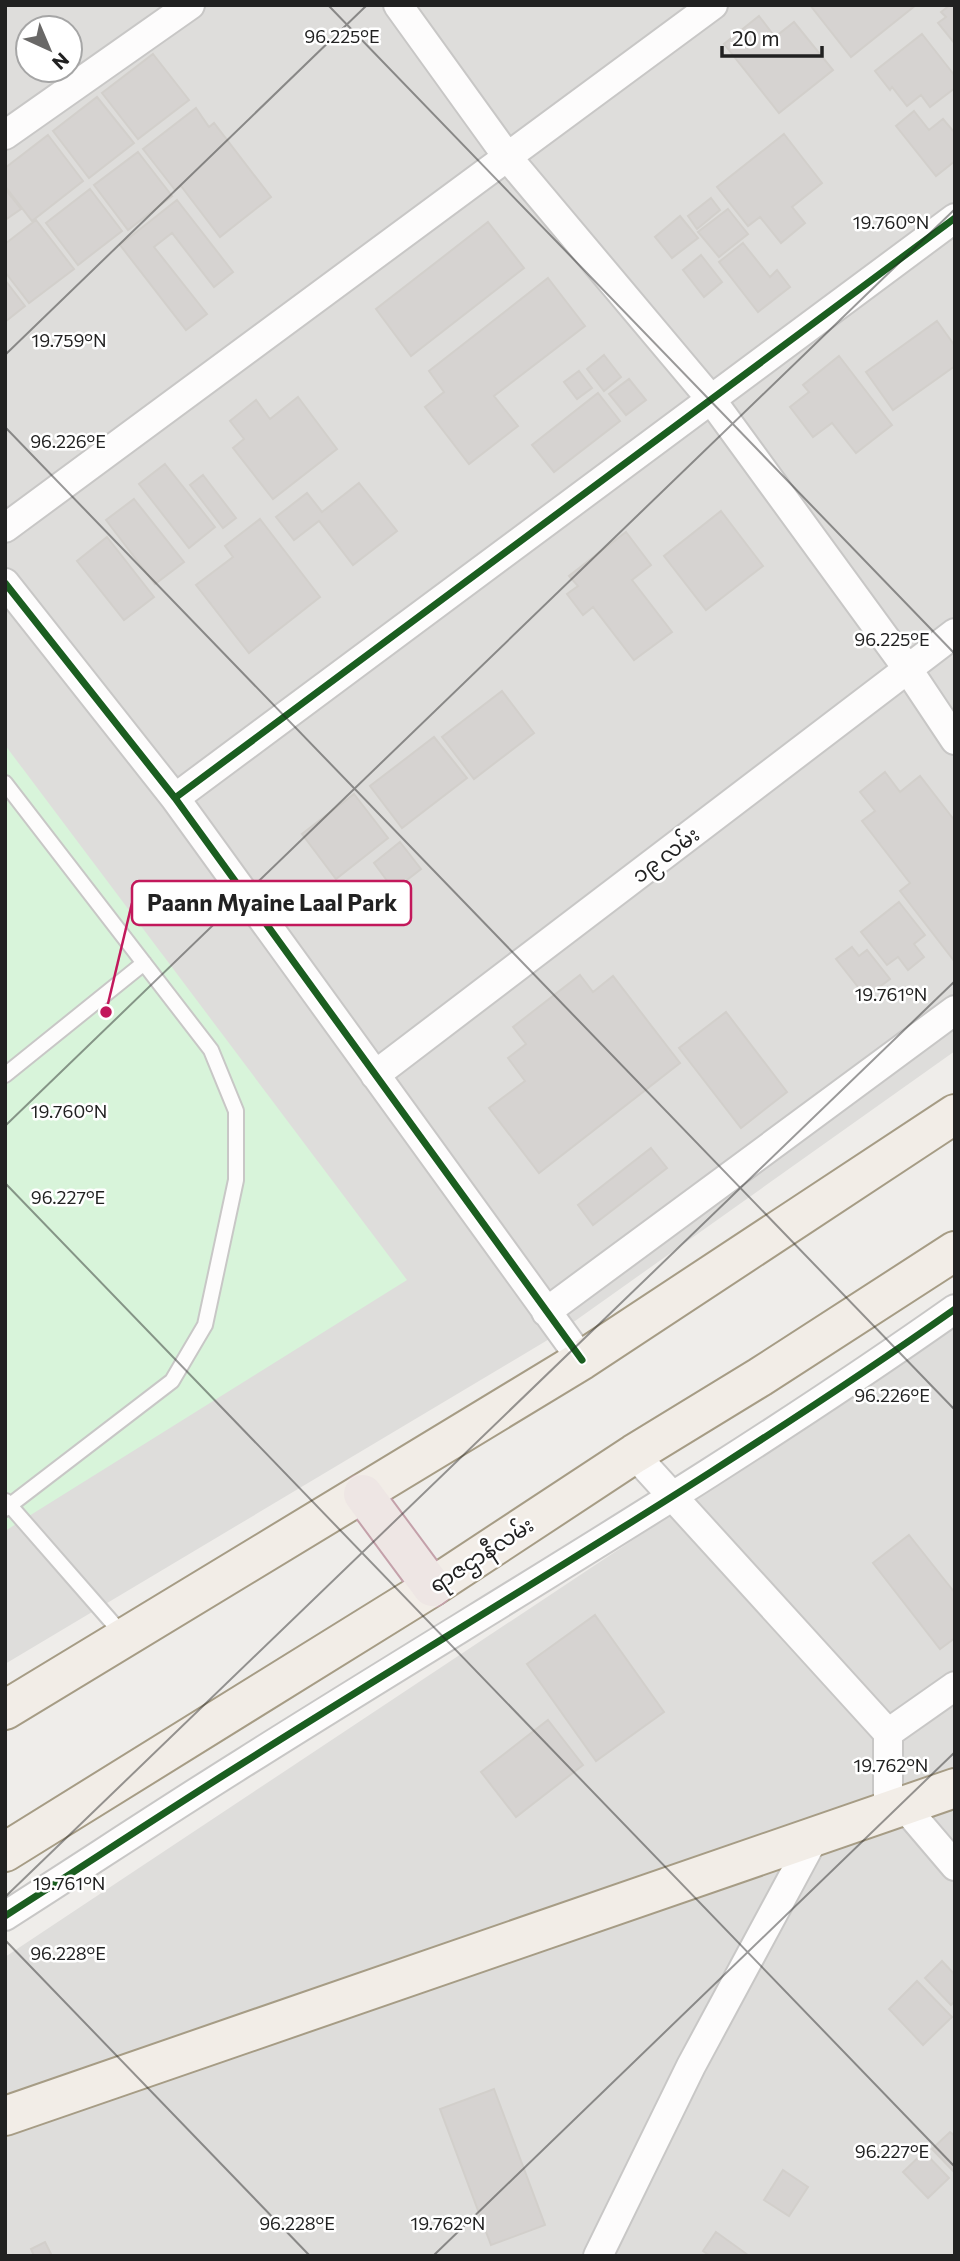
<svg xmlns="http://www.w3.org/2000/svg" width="960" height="2261" font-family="Commissioner,'Noto Sans Myanmar',sans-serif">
<rect width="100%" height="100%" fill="#efedea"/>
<path fill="#dedddb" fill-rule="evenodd" d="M5 5H955V1051L551 1338 5 1664ZM28 28H70V70H28Z
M955 1326V2256H5V1957Z"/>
<path fill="#d8f4da" d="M5 745 407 1280 5 1531Z"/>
<path fill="#d6d3d1" stroke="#d2cfcb" stroke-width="2" d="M810 5H916L851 57Z
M950 5H955V44L938 23 946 17 941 12Z
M759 16 775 37 794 22 833 70 779 113 724 44Z
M922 34 955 76V88L930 107 921 95 907 106 892 87 890 90 875 71Z
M153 54 189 100 138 139 102 93Z
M97 97 134 143 89 178 53 131Z
M196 108 209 127 214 123 271 197 220 237 181 186 175 190 143 149Z
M914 111 929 130 943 119 955 133V161L936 176 896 126Z
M784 134 822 183 792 207 805 223 781 243 760 217 748 226 717 187Z
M48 135 83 181 32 221 5 186V168Z
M138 152 172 196 128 230 94 185Z
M5 189 21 209 5 220Z
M90 189 122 231 78 265 46 223Z
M711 198 720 210 697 229 688 216Z
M177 200 233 272 214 287 172 233 154 247 207 314 186 330 120 245Z
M728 209 748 234 719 257 698 232Z
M680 216 698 238 672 258 655 237Z
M36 220 74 269 29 303 5 272V244Z
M488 222 524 268 411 356 376 309Z
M743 243 770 277 777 270 790 287 758 312 719 262Z
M701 255 722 282 704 297 683 270Z
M548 278 585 326 494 396 518 426 469 464 425 407 444 392 429 371Z
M5 280 25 306 5 322Z
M937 321 955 346V366L893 410 866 372Z
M604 355 621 377 604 391 587 369Z
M839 356 892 425 856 453 832 423 813 437 790 407 809 392 803 385Z
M579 371 592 388 577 399 564 382Z
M629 379 646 400 626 415 609 394Z
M598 393 620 421 554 472 532 445Z
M298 397 337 449 273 499 233 448 244 439 230 421 256 400 270 419Z
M165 464 215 527 189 548 139 484Z
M203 475 236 518 223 528 190 485Z
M359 483 397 531 353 565 319 521 294 540 276 517 307 493 322 512Z
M134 499 184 562 155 584 106 520Z
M721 511 763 566 706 610 664 556Z
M260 519 320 597 249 653 196 585 233 557 225 546Z
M626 532 651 565 632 580 672 632 634 660 593 607 583 615 567 594 578 586 569 576Z
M107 537 154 597 124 620 77 561Z
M502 691 534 733 474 779 442 737Z
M434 737 467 778 402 828 370 786Z
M885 772 900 792 920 776 955 821V962L900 891 910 883 862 821 875 811 860 792Z
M354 794 388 838 336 879 302 834Z
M400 842 421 869 394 890 374 863Z
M899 902 925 935 914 944 924 957 908 970 898 957 887 965 861 932Z
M852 947 859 956 867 950 890 979 866 997 836 959Z
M580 975 593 992 613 976 680 1063 539 1173 489 1108 525 1081 508 1058 526 1044 513 1027Z
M726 1012 787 1092 741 1128 679 1048Z
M651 1148 667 1168 593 1225 578 1205Z
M909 1535 955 1593V1638L940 1649 873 1563Z
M595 1615 664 1712 596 1761 527 1664Z
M548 1720 583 1765 516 1817 481 1772Z
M942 1961 955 1975V2001L951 2005 925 1978Z
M917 1981 952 2017 923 2045 889 2009Z
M494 2089 545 2225 491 2245 440 2109Z
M950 2132 955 2136V2173L932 2149Z
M924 2152 949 2178 928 2198 903 2172Z
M783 2170 808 2187 789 2216 764 2200Z
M716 2232 748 2255 747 2256H710L703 2251Z
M45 2242 52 2256H34L31 2249Z"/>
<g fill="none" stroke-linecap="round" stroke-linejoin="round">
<defs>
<path id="service" d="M5 783 211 1050 236 1111V1180L205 1325 172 1381 5 1509
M5 1075 144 963
M6 1501 124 1636"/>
<path id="minor" d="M398 5 509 159 710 398 907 668 955 740
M5 135 190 5
M5 528 713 5
M5 583 175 798 582 1360
M175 798 955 218
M375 1075 955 633
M546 1312 955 1010
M634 1454 888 1733V1809
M888 1733 955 1686
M903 1805 955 1866
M5 1916C85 1865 163 1813 243 1763 482 1612 724 1472 955 1309
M598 2256 691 2066 816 1834"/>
<path id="primary" d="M5 1710 582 1360 955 1114
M5 1852 432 1587 634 1454 760 1377 955 1251
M5 2116 955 1788"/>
<path id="trunk" d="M363 1494 432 1587"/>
</defs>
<use href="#service" stroke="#c8c7c6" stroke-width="18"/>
<use href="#minor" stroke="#c8c7c6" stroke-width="32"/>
<use href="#primary" stroke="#a69c85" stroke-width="42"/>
<use href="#trunk" stroke="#c4a1aa" stroke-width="42"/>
<use href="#service" stroke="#fdfcfc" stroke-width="14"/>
<use href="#minor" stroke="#fdfcfc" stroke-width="28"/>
<use href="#primary" stroke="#f2ede7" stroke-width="38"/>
<use href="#trunk" stroke="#eee6e4" stroke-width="38"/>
<defs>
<path id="cycleway" d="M5 583 175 798 582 1360
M175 798 955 218
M5 1916C85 1865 163 1813 243 1763 482 1612 724 1472 955 1309"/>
</defs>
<use href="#cycleway" stroke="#fff" stroke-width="11"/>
<use href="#cycleway" stroke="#1b5e20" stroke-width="7"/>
</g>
<path fill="none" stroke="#212121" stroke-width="2" stroke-opacity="0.45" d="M328 5 955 654M5 355 367 5M5 427 955 1410M5 1126 955 209M5 1183 955 2167M5 1897 955 981M5 1940 310 2256M433 2256 955 1752"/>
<g text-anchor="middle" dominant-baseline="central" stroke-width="5" stroke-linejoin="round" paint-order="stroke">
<g font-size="21" fill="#212121" stroke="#fff">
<text transform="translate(665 854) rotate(-37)">၁၉ လမ်း</text>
<text transform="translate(481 1554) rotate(-33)">ရာဇဌာနီလမ်း</text>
</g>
</g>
<g font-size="18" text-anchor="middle" fill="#212121" stroke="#fff" stroke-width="5" stroke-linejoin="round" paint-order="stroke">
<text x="342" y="43">96.225°E</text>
<text x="891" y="229">19.760°N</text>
<text x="69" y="347">19.759°N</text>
<text x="68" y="448">96.226°E</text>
<text x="892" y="646">96.225°E</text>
<text x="891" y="1001">19.761°N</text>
<text x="69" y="1118">19.760°N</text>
<text x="68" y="1204">96.227°E</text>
<text x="892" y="1402">96.226°E</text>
<text x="891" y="1772">19.762°N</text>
<text x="69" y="1890">19.761°N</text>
<text x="68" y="1960">96.228°E</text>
<text x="892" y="2158">96.227°E</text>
<text x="297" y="2230">96.228°E</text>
<text x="448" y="2230">19.762°N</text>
</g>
<path fill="none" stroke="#c2185b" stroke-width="2.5" d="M106 1012L132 903"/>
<circle fill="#c2185b" stroke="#fff" stroke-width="2.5" cx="106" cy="1012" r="7"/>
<rect fill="#fff" stroke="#c2185b" stroke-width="2.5" x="132" y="881" width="279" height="44" rx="7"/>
<g font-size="23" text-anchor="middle" font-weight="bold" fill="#212121">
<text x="272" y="911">Paann Myaine Laal Park</text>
</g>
<rect width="960" height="2261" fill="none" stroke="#212121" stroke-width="14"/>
<g transform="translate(49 49) rotate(136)"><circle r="33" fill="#ffffff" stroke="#a6a6a6" stroke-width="2"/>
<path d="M0-5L12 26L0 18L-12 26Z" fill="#696867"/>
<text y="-10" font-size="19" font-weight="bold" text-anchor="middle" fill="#212121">N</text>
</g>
<path d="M722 46v10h100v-10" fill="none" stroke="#212121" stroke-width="3.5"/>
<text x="732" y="46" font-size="21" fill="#212121" stroke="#ffffff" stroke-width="5" paint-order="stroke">20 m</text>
</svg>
